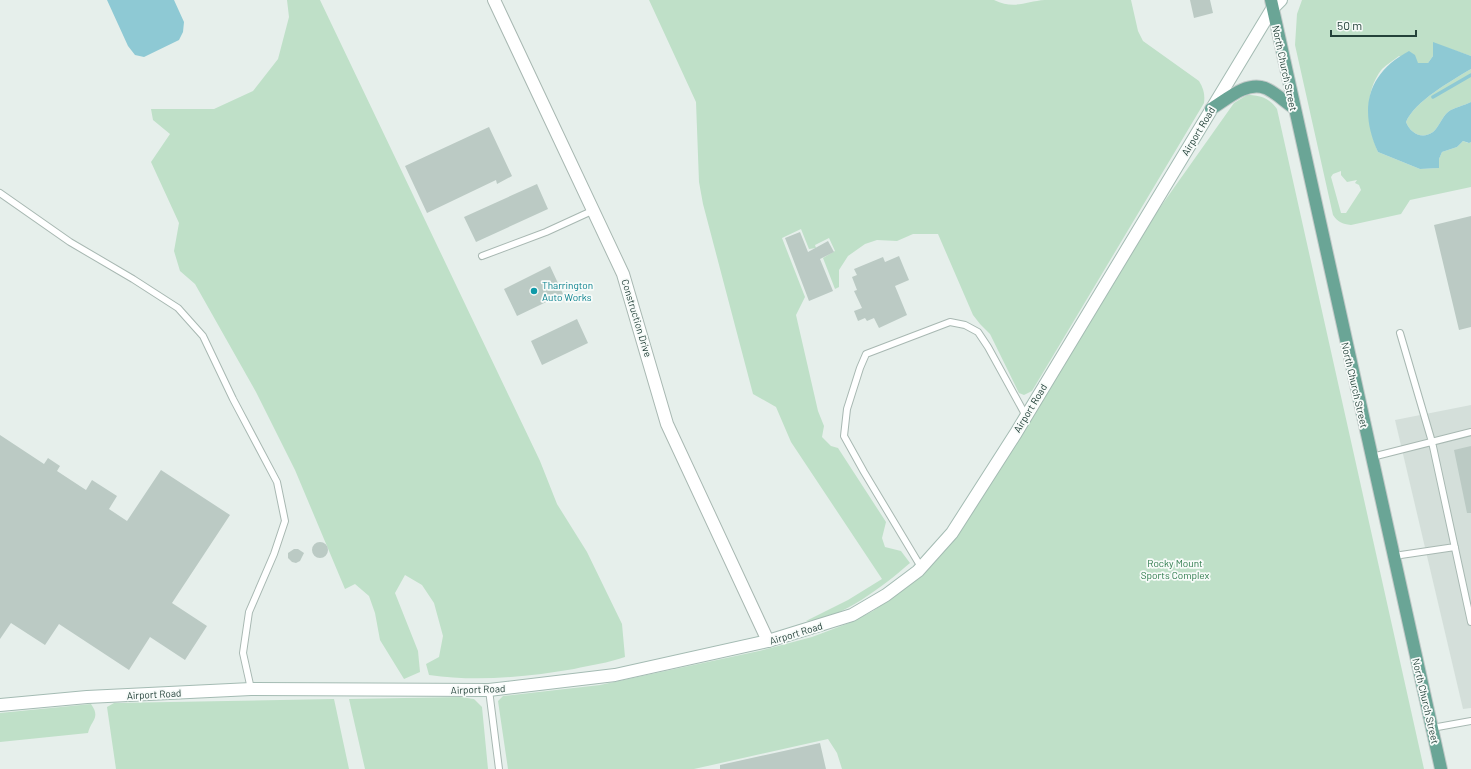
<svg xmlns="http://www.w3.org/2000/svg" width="1471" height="769" font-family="Barlow,sans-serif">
<rect width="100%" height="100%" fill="#e6efeb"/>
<path fill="#d4dfda" d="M1471 405V708L1463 709 1395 420Z"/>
<path fill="#bfe0c8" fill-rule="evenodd" d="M287 0H320L540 461 557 504 587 552 622 624 625 657C608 663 591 665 574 669 527 677 477 682 429 675L426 664 439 657 443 636 434 603 422 585 405 575 395 593 418 651 420 672 404 679 380 640 375 613 369 596 355 584 345 589 295 470 256 392 195 284 180 271 174 251 179 223 151 162 170 134 153 120 151 109H214L253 91 278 59 289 17Z
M649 0H994C1015 10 1026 1 1045 0 1074 0 1103 0 1131 0L1138 31 1143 41 1199 81C1204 89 1205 95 1204 103L1032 391 1024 395 1019 393 990 334 980 324 973 315 938 234H913L897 241 877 240 865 244 848 256 839 270V287L835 289 823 258 835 251 829 238 815 245 816 248 809 249 801 229 782 238 805 297 796 315 818 411 824 426 822 437 831 446 838 448 886 522 882 538 885 547 901 551 910 563C886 584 839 621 806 621L848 600 882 579 791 442 776 407 753 394 703 204 699 182 696 102Z
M1302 0H1471V56L1433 43V56L1428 63H1418L1399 56C1394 60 1387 64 1382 69 1363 93 1367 126 1378 152L1420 169 1439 168V159L1442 152 1457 147 1463 141 1468 143 1471 142V187L1410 200 1401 214 1351 225C1342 224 1338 222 1333 215L1295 45 1297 14ZM1341 171V175L1347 182 1357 180 1355 183 1359 185 1361 190 1346 213H1341L1331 177 1333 174Z
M1471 69V102C1464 106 1454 107 1448 112 1442 117 1439 127 1433 132 1422 140 1410 133 1406 122 1415 101 1451 81 1471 69Z
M1247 95C1260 95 1269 98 1277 109L1424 769H842L837 753 828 739 694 769H508L498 701 503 696 600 685 759 651 812 637 849 623 873 611 906 587 936 561 981 499 1154 216 1234 103Z
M460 697 474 699 482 707 488 769H365L349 699Z
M334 699 349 769H116L107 707 114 703Z
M91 704C101 718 91 720 88 733L0 742V713Z"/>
<path fill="#8ec9d4" d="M107 0H174L184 22 183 32 179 40 144 57 135 55 128 46Z
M1433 42 1471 56V69C1451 81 1415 101 1406 122 1410 133 1422 140 1433 132 1439 127 1442 117 1448 112 1454 107 1464 106 1471 102V142L1469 143 1463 141 1457 147 1442 152 1439 159V168L1420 169 1378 152C1359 110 1366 74 1409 51L1415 55 1418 63H1428L1433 56Z"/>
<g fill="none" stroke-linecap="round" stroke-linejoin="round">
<path stroke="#8ec9d4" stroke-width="3.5" d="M1433 97 1471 75"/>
</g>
<path fill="#bbcac4" d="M1190 0H1210L1213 13 1194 18Z
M489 127 512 176 497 184 496 180 427 213 405 166Z
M537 184 548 209 476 242 464 217Z
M1471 216V327L1459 330 1434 225Z
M800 232 808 252 828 241 834 252 820 259 833 291 809 301 785 238Z
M899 256 909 280 895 286 907 315 879 328 874 318 867 321 865 318 858 321 854 311 862 308 854 291 857 290 852 277 857 275 854 269 883 257 885 262Z
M550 266 563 294 517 316 504 289Z
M577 319 588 343 542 365 531 341Z
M0 435 44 464 48 458 60 466 57 471 86 490 92 480 117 496 109 509 127 521 161 470 230 515 172 603 207 626 185 660 150 637 129 670 59 624 45 645 11 623 0 639Z
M1471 446V513H1467L1454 450Z
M312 550a8 8 0 1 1 16 0a8 8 0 1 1-16 0Z
M294 549H298L304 553 300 561 296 563 292 562 288 558V553Z
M820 743 826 769H720V765Z"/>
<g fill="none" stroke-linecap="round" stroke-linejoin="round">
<defs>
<path id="service" d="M0 193 70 242 133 279 178 308 203 336 233 399 277 482 285 521 274 554 249 612 243 653 251 689
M482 256 546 232 594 210
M1400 333 1432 442 1471 622
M1372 457 1471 432
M1394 556 1455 547
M921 567 864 472 844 436 847 409 860 368 866 354 950 322 965 325 978 332 988 347 1026 416
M489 690 499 769
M1432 728 1471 721"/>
<path id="minor" d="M494 0 623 274 667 424 768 641"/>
<path id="secondary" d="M0 705 87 697 251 689 489 690 615 675 768 641 852 615 886 595 918 571 952 533 1016 433 1272 9 1281 0"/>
<path id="primary" d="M1271 0 1441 769
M1211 109C1226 100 1246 81 1265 88 1275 92 1285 102 1294 108"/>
</defs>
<use href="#service" stroke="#a8b8b2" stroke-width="8"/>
<use href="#minor" stroke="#a8b8b2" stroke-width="14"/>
<use href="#secondary" stroke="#a4bbb3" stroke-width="14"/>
<use href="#primary" stroke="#c2cac8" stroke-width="14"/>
<use href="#service" stroke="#fff" stroke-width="6"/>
<use href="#minor" stroke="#fff" stroke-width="12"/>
<use href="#secondary" stroke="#fff" stroke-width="12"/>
<use href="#primary" stroke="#6aa596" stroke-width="12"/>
</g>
<circle fill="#0f9aa8" stroke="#f7fbf9" stroke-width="1.5" cx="534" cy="291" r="4"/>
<g text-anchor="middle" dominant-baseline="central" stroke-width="3.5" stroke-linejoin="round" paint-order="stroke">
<g font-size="10" fill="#24423a" stroke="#f7fbf9">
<text transform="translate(1285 68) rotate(78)">North Church Street</text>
<text transform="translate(1198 131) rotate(-59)">Airport Road</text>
<text transform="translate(637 318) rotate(73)">Construction Drive</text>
<text transform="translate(1355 385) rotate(77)">North Church Street</text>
<text transform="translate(1030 408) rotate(-59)">Airport Road</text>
<text transform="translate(796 633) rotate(-17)">Airport Road</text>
<text transform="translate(478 689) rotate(-2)">Airport Road</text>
<text transform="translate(154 694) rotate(-3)">Airport Road</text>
<text transform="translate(1426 701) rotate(77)">North Church Street</text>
</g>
<g font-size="10" fill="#0d838f" stroke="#f7fbf9" text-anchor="start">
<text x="542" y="285">Tharrington<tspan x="542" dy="12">Auto Works</tspan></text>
</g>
<g font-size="10" fill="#2d7a4b" stroke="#f7fbf9">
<text x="1175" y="563">Rocky Mount<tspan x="1175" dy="12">Sports Complex</tspan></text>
</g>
</g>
<path d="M1331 30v6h85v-6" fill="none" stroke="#24423a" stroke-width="2"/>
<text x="1337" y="30" font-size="12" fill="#24423a" stroke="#f7fbf9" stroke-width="3" paint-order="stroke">50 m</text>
</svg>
